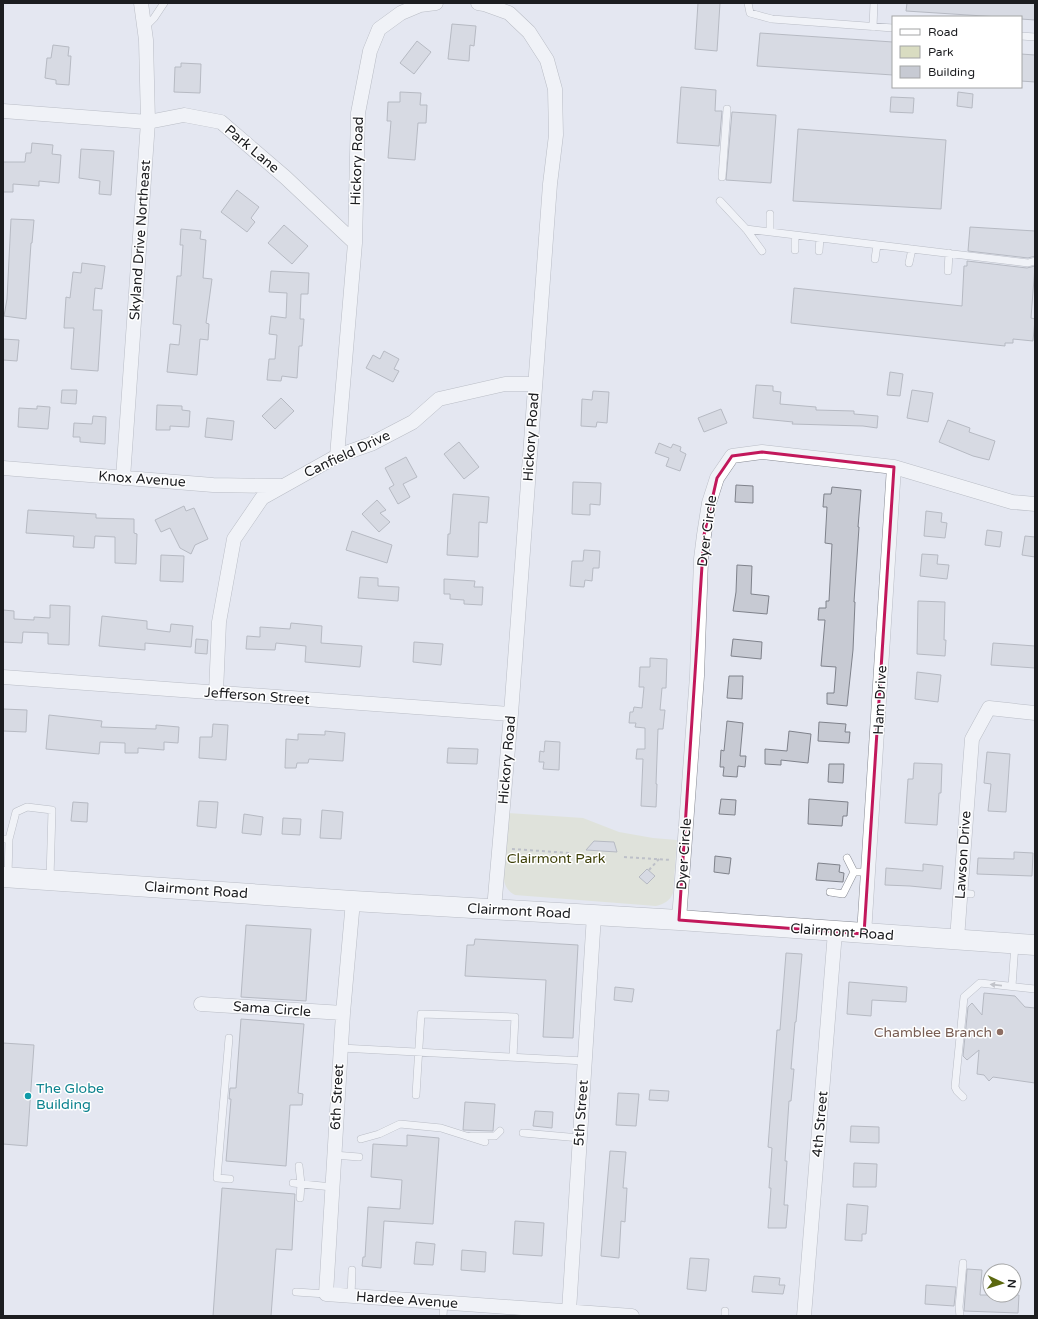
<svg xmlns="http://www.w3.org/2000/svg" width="1038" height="1319" font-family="'Varela Round',sans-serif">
<rect width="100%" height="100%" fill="#e4e7f1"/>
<path fill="#d9dcc1" d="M508 813 583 818 619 832 653 838 677 840 673 893C670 901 664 904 656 906L515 895C506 890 504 884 503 874Z"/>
<path fill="#c7cad3" stroke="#7f828b" d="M698 3H720L717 51 695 49Z
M907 3H1035V20L1021 19V17H999L906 11Z
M452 24 476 26 474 46 470 45 469 61 448 59Z
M760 33 893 42V75L757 66Z
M417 41 431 52 414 74 400 63Z
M53 45 69 47 68 56H71L69 85 56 84V80L45 78 47 58H51Z
M1021 54 1035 55V82L1021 81Z
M181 63 201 64 200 93 174 92 175 67H181Z
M681 87 716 90 715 111H722L719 146 677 143Z
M400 92 421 93 420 105H427L426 123H418L415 160 388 158 391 121H387L388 102H400Z
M958 92 973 94 972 108 957 106Z
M891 97 914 98 913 113 890 112Z
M732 112 776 115 771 183 726 180Z
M798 129 946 140 941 209 793 201Z
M32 143 53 145 52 154 61 155 59 183 39 181V186L13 184V192H3V162H25L26 153H31Z
M81 149 114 151 111 195 99 194 100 181 79 178Z
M237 190 259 207 251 218 255 222 247 232 221 212Z
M11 219 34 220 32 243H31L26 319 4 316 7 299Z
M284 225 308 246 292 264 268 243Z
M970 227 1035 231V256L1028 258 968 251Z
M181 229 201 231 200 239 206 240 203 278 212 279 206 323 209 324 208 340 200 339 197 375 167 372 170 344 179 345 181 325 173 324 177 276H181L183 245H180Z
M967 261 1027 268 1035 266 1031 318 1035 319 1033 341 1013 339V343H1005V346L791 323 794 288 962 306 964 266H967Z
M82 263 105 266 102 289 95 288 93 310H102L98 371 71 369 74 328H64L66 297 70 298 73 272 81 273Z
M271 271 309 273 308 294H301L300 319H304L302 346H299L297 378 282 376 281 381 267 380 269 359H275L277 335 269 334 271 316 286 318 287 293 269 292Z
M3 339 19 340 17 361 3 360Z
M384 351 399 359 394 369 399 371 393 382 366 368 373 355 380 359Z
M890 372 903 374 900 396 887 395Z
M756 385 773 386V391L781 392 780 404 816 407V410L854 411V414L878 416 877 428 863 426 792 424 793 422 753 418Z
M62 390H77L76 404 61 403Z
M912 390 933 393 928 422 907 418Z
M593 391 609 392 607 423 597 422 596 427 581 426 582 399 592 400Z
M281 398 294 411 275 429 262 416Z
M157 405 182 406V410L190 411 189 427 170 426V430H156Z
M37 406 50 407 48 429 18 427 19 408 37 409Z
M721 409 727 423 704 432 698 418Z
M93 416 106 417 105 444 80 442V437H73L74 423 92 424Z
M207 418 234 421 232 440 205 437Z
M948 420 970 428 969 432 995 441 989 460 973 456 939 442Z
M459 442 479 467 464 479 444 454Z
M659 443 671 448 673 444 681 447 680 451 686 454 680 471 666 466 669 458 655 453Z
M406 457 417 477 403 484 410 497 398 504 389 488 394 485 385 468Z
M573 482 601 483 600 505 590 504V515L572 514Z
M736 485 753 486V503L735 502Z
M832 487 861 490 858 527H859L854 602H855L853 650 847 706 827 704V693H834L836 667 821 666 825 620H818L819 608H826V601H829L832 544 825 543 827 507H823L824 494H831Z
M453 494 489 497 487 523 479 522 478 557 447 555 448 534H450Z
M377 500 386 510 380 513 390 522 379 532 362 514Z
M184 506 186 511 194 508 208 539 195 545 191 554 180 548 170 528 161 532 155 520Z
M28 510 96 514V518L134 519V533L137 534 136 564 115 563V537L95 536 94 548 73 547 74 536 26 533Z
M926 511 942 513 941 522 947 523 945 538 924 536Z
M987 530 1002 532 1000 547 985 545Z
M352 531 392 545 387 563 346 550Z
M1025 536 1035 537V557L1022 555Z
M584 550 600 551 599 568H593L592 581 585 580 584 587 570 586 572 561H583Z
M922 554 938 555 937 564 949 565 947 579 920 576Z
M161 555 184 556 183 582 160 581Z
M737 565 752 566 751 594 769 596 767 614 733 611 736 592Z
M360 577 378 578V586L399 587 398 601 358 598Z
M444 579 475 581 474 587H483L482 605 464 604V600L450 599V594H444Z
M918 601 945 602 944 640H946L945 656 917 654Z
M50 605 70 606 69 645 48 644V633L23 632 22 643 3 642V610L14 611V619L34 620V617L50 618Z
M102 616 147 621V629L170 632 171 624 193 626 191 647 145 643V650L99 646Z
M291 623 322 626 321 643 362 646 360 667 305 662 306 646 276 643 275 650 246 649 247 636 260 637V627L290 629Z
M196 639 208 640 207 654 195 653Z
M733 639 762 642 761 659 731 656Z
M414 642 443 644 441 665 413 662Z
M993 643 1035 646V668L991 665Z
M650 658 667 659 666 688H662L660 710H665L663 729H658L656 784H657L656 807 641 806 643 759H636L637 749H645V728L635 727 636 723H629L630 712H633L634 707 642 708 644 687H639L640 667H650Z
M917 672 941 675 938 702 915 699Z
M729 676H743L742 699 727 698Z
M3 709 27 710 26 732 3 731Z
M49 715 102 721 101 727 156 729V725L179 727 178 743 164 742V750L138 748V753H125V743L100 742 99 754 46 749Z
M727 721 743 723 740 756H746L745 767 738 766 737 777 723 776 724 767H720L721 750 724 751Z
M819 722 846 724 845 732H850L849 743 818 741Z
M213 724 228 725 226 760 199 758 200 737H212Z
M325 731 345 733 343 761 309 759 308 763H297L296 768H285L286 739 298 740V734L325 735Z
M789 731 811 734 808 763 781 760V765L765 764V749L787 751Z
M545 741 560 742 559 770 543 769 544 762H539L540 751 544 752Z
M448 748 478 749 477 764 447 763Z
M987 752 1010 754 1006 812 988 811 991 784 984 783Z
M914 763 942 764 941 793H939L937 825 905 823 908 779H913Z
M829 764H844L843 783 828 782Z
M721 799 736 800 735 815 719 814Z
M809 799 848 802 847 816H843L842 826 808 824Z
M199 801 218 802 216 828 197 826Z
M73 802 88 803 87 822 71 821Z
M322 810 343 812 341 839 320 838Z
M244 814 263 817 261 835 242 833Z
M283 818 301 819 300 835 282 834Z
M594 841 614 842 617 852 586 850Z
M1014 852 1033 853 1032 876 977 874 978 858 1014 859Z
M715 856 731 858 729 874 714 872Z
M818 863 840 865 839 872 844 873 843 882 816 880Z
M923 864 943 866 941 889 910 886 885 885 886 868 923 871Z
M647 869 655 876 647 884 639 877Z
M246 925 311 929 306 1001 241 997Z
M475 939 578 945 573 1038 543 1037 546 980 465 976 467 945H474Z
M786 953 802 954 796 1022H795L791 1069H794L791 1101H789L785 1161H787L784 1205H788L786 1228H768L771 1188H769L772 1148 768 1147 777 1030H780Z
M849 982 907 987 906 1002 872 1000 871 1016 847 1014Z
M615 987 634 989 632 1002 614 1000Z
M984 993 1015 996 1025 1007 1035 1008V1083L993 1077 989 1081 984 1075 977 1074 979 1050 967 1060 963 1056 968 1007 972 1003 982 1015Z
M241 1019 304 1024 298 1093 303 1094 302 1105H290L286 1166 226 1161 231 1099H229L230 1088H236Z
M3 1043 34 1045 27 1146 3 1144Z
M650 1090 669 1091 668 1101 649 1100Z
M618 1093 639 1094 636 1126 616 1125Z
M465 1102 495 1104 493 1131 463 1130Z
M535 1111 553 1112 552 1128 533 1126Z
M851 1126 879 1127V1143L850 1142Z
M407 1135 439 1138 433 1224 384 1221 381 1268 362 1266 363 1257H365L368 1207 400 1209 402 1180 371 1177 373 1144 407 1146Z
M610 1151 626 1152 623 1188H627L625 1222 621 1221 619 1258 601 1256Z
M854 1163 877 1164 876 1187H853Z
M222 1188 295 1194 292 1250 276 1249 271 1316H213Z
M847 1204 868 1206 866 1234H862V1241L845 1240Z
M515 1221 544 1223 542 1256 513 1254Z
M416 1242 435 1244 433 1265 414 1264Z
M462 1250 486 1252 485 1272 461 1270Z
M690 1258 709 1259 706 1291 687 1289Z
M967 1269 982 1270 980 1295H1019L1018 1313 964 1311Z
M754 1276 780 1278 779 1285H785L783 1294 752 1292Z
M926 1285 956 1287 954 1306 925 1304Z"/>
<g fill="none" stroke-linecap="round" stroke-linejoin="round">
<defs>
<path id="lane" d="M748 3 750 13 772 19 893 28
M873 27 874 3
M144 28 154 18 164 3
M1021 36 1035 37
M722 177 727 109
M720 201 746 229 762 251
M746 229 1028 263 1035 261
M770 232V214
M795 235V250
M819 251 820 238
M875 259 877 245
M909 263 912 249
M948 271 949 253
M3 839H9L8 875
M9 839 16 812 27 807 52 810 50 878
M847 858 854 872H869
M830 892 843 894 854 872
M960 893 971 894
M1012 986 1015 944
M229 1038 217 1178 230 1179
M341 1048 585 1061
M416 1095 421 1014 515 1017 513 1057
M963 1097 957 1091 955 1087 964 997 980 983 1035 989
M523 1133 580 1138
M471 1136H495L500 1131
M361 1139 379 1134 400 1124 441 1128 485 1142
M334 1155 359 1157
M299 1166 301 1184 300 1198
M293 1183 332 1187
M296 1292 326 1294
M351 1296 352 1270
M443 1316 444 1302
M725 1316V1311
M960 1316 959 1307 963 1263"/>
<path id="street" d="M478 3 484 4 509 13 529 32 547 60 555 89 556 135 550 184 511 714 494 909
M3 111 148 122 184 115 221 122 285 177 355 243
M337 456 355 243 358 113 370 51 379 29 401 13 420 5 436 3
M3 468 213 485 281 486
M123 478 148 122 146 40 141 3
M3 677 511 714
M216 693 219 622 234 539 262 498 337 456 371 444 413 422 439 399 505 384H535
M353 901 343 1013 326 1294 632 1316
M679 920 697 676 701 559 704 535 709 503 717 478 732 456 762 452 894 467 1012 502 1035 504
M864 934 894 467
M957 939 972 739 989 708 1035 713
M201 1004 343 1013
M569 1311 594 915
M804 1316 835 932"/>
<path id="secondary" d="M3 877 353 901 679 920 1035 945"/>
</defs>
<use href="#lane" stroke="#878a93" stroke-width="8"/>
<use href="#street" stroke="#878a93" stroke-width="15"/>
<use href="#secondary" stroke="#878a93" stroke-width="21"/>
<path stroke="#8e9097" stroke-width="2" stroke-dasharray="3 3" stroke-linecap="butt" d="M512 849 570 853
M624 857 671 860
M649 870 659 859"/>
<use href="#lane" stroke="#fff" stroke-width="7"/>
<use href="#street" stroke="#fff" stroke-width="14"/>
<use href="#secondary" stroke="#fff" stroke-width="20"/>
</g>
<defs><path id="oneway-solid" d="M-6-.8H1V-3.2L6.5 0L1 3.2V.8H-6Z"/></defs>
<use fill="#99999b" href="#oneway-solid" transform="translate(996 985) rotate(-174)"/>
<path d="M0 0H1038V1319H0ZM762 452 894 467 864 934 679 920 704 535 717 478 732 456Z" fill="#e4e7f1" fill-opacity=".55" fill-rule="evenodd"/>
<path fill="none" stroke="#c2185b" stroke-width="3" stroke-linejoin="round" d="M762 452 894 467 864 934 679 920 704 535 717 478 732 456Z"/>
<circle fill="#8d6e63" stroke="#fff" stroke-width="1.5" cx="1000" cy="1032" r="4"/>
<circle fill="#0f9aa8" stroke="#fff" stroke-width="1.5" cx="28" cy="1096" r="4"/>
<g text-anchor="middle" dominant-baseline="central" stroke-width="3" stroke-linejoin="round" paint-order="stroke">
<g font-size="14" fill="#1c1d20" stroke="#fff">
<text transform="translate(252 149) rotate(40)">Park Lane</text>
<text transform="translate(357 161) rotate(-88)">Hickory Road</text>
<text transform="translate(140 240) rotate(-86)">Skyland Drive Northeast</text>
<text transform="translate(531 437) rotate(-86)">Hickory Road</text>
<text transform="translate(347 454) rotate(-25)">Canfield Drive</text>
<text transform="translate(142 479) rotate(4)">Knox Avenue</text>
<text transform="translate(707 531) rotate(-82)">Dyer Circle</text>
<text transform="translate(257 696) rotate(4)">Jefferson Street</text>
<text transform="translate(880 700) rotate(-87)">Ham Drive</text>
<text transform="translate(507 760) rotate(-85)">Hickory Road</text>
<text transform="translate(684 854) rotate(-86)">Dyer Circle</text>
<text transform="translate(963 855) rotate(-86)">Lawson Drive</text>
<text transform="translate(196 890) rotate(4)">Clairmont Road</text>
<text transform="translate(519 911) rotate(3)">Clairmont Road</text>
<text transform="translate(842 932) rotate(4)">Clairmont Road</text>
<text transform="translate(272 1009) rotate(4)">Sama Circle</text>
<text transform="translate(337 1097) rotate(-87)">6th Street</text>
<text transform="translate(581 1113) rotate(-86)">5th Street</text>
<text transform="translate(820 1124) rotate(-85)">4th Street</text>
<text transform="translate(407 1300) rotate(4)">Hardee Avenue</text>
</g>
<g font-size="14" fill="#3e4008" stroke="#fff">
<text x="556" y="858">Clairmont Park</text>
</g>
<g font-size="14" fill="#785e54" stroke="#fff" text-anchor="end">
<text x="992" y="1032">Chamblee Branch</text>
</g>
<g font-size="14" fill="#0d838f" stroke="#fff" text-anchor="start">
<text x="36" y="1088">The Globe<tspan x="36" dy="16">Building</tspan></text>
</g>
</g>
<rect width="1038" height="1319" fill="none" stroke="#1c1d20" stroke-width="8"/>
<rect x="892" y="16" width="130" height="72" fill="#ffffff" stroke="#a4a5a6"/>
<rect x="900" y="29" width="20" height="6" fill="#ffffff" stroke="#a4a5a6"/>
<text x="928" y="36" font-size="12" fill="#1c1d20">Road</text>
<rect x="900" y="46" width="20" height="12" fill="#d9dcc1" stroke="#a4a5a6"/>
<text x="928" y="56" font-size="12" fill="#1c1d20">Park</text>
<rect x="900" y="66" width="20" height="12" fill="#c7cad3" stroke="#a4a5a6"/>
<text x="928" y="76" font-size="12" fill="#1c1d20">Building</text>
<g transform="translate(1002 1283) rotate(94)"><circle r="19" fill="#ffffff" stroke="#a4a5a6"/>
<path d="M0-3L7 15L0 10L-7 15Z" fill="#5b680f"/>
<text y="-6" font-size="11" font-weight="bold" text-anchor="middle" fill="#1c1d20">N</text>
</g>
</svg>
